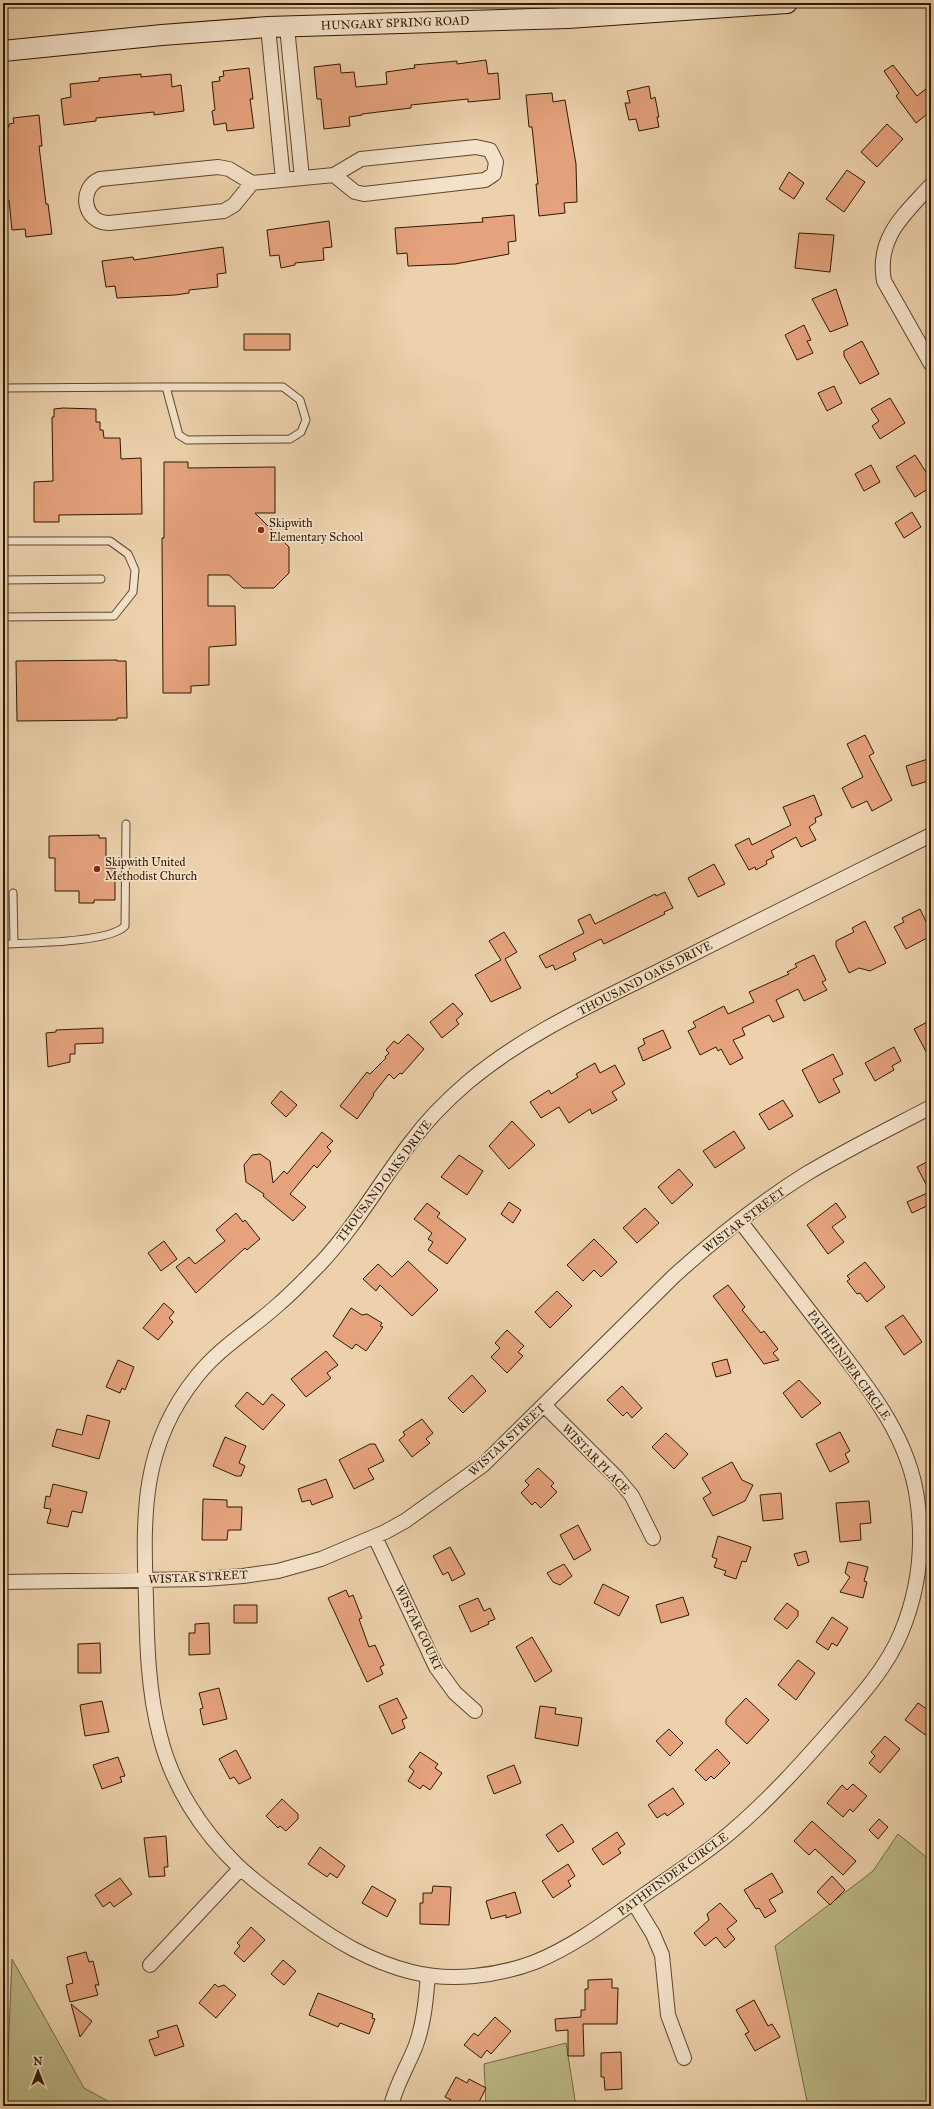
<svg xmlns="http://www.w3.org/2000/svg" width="934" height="2109" font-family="'IM FELL Great Primer',serif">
<rect width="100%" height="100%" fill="#ecd1ac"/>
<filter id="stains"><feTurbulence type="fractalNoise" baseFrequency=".005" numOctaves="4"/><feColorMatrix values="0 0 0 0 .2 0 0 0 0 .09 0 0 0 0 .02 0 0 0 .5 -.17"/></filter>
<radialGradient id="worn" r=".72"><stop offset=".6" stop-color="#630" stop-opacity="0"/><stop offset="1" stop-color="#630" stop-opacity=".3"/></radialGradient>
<path fill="#bcba87" stroke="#746a44" d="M898 1834 931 1861V2106H808L775 1946 873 1871Z
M12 1959 84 2088 117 2106H6Z
M566 2043 576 2106H486L484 2064Z"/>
<path fill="#e5a27d" stroke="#2d1902" d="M486 60 488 74 498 73 500 99 468 102V99L411 105V108L362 114V115L349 117 350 126 324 129 321 99H317L314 67 340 64 341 73 354 72 356 87 387 84 386 72 415 68 414 65 457 61V64Z
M893 65 917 96 931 85V111L916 123 896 96 899 93 884 71Z
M249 68 253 99H250L254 128 227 131 226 123 214 125 212 111 215 110 212 82 220 81 219 77 224 76 223 71Z
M141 74V77L171 74 172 87 181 85 184 111 154 115V112L96 118V121L64 125 61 99 71 97 70 84 99 81V78Z
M649 86 651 99 655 97 659 117H657L659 127 639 131 636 119 629 120 625 103H630L627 91Z
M552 93 553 102 565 100 576 164 577 202 564 203 565 213 539 216 536 184H538L532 127H529L526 95Z
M39 115 42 146H39L46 204H48L52 234 26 237 25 229 12 230 9 200 6 201 3 176V128L9 127V124L14 123 13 118Z
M887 124 903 139 877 167 861 152Z
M847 170 865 182 844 212 826 199Z
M789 172 804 183 794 199 779 189Z
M514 215 516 241 508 242 509 254 455 264 408 266 407 253 397 254 395 228 483 222 482 218Z
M329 221 332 247 323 248 324 260 295 263V265L281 268 279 255 270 256 267 230Z
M799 233 834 235 830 272 795 268Z
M223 247 226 273 217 274 218 287 189 290V293L175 295 117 298 115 286 106 287 102 261 133 257 134 260Z
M836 289 848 325 830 332 812 299Z
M804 325 811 340 807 341 813 353 797 360 785 335Z
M244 334H290V350H244Z
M862 341 879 374 860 384 844 356V351Z
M834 386 842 403 827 411 818 393Z
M890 398 905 423 880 439 872 426 879 421 871 409Z
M63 408 96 409V422H100V430H103L104 438H120L121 459 141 458 142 514 59 515V522H34V482L53 481 52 417H54V409Z
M915 455 931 480V487L915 497 896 467Z
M164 462H188V468L275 467V513H255L289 547V573L274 588H243L229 575H208V606H235L236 645 209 647V685L191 686V693H163L162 538H164Z
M871 465 880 482 864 491 855 474Z
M912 512 921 527 904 538 895 523Z
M117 660V661H126L127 718H117V720L17 721 16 661Z
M865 735 874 753 869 756 892 800 872 811 867 801 852 808 842 788 863 777 847 744Z
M931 758V780L912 786 906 766Z
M814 795 822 815 815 818 816 822 809 827 816 840 801 847 796 837 771 851 774 857 766 861 767 864 756 870 755 867 749 870 735 845 749 838 752 845 791 825 783 807Z
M99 835V838H106V868H115V900H94V903H79V891H55V858H49V836Z
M714 864 725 884 698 897 688 878Z
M665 892 673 908 664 912 665 914 604 944 601 939 573 953 576 960 555 970 553 965 546 968 539 956 584 933 578 920 590 914 595 924 655 894 656 896Z
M920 909 931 932V936L906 949 894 927 904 922 902 918Z
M865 921 886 963 870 971 859 968 849 973 836 946V941L854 932 852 928Z
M504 932 517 952 505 959 521 988 491 1002 475 975 501 960 489 941Z
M814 955 826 980 822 982 827 990 804 1001 798 989 776 1000 784 1017 773 1022 769 1015 742 1028 745 1035 733 1040 743 1058 730 1065 721 1049 718 1051 716 1047 700 1055 688 1031 696 1027 693 1022 724 1006 728 1014 754 1002 749 992 789 974 787 972 797 967 795 964Z
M453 1003 463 1014 456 1020 459 1024 442 1038 430 1022Z
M931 1020V1061L914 1029Z
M103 1028V1043L75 1044V1054H70V1062L48 1067 46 1033 56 1032V1030Z
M663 1030 671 1048 643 1061 638 1048 645 1044 643 1039Z
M408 1034 424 1049 402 1074 400 1073 394 1079 389 1074 373 1094 374 1095 357 1119 340 1106 367 1072 370 1074 386 1058 385 1057 389 1053 386 1050 394 1041 398 1044Z
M894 1047 901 1061 892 1066 894 1070 875 1081 865 1063Z
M833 1054 843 1074 833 1079 840 1092 819 1103 802 1070Z
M595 1063 600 1073 615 1065 625 1084 612 1092 617 1100 592 1114 590 1109 569 1123 559 1107 541 1118 530 1102 549 1090 551 1094 578 1077 576 1074Z
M281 1091 297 1105 286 1117 271 1103Z
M783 1100 793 1116 769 1130 759 1114Z
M512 1121 535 1145 509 1169 489 1146Z
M734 1131 745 1148 715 1168 703 1151Z
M322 1132 333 1141 327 1147 331 1151 317 1168 314 1165 290 1194 306 1207 293 1221 263 1196 264 1194 246 1182 244 1165 252 1155 260 1154 270 1161 273 1183 284 1171 287 1174Z
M459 1155 483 1171 467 1195 441 1177Z
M931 1160V1204L912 1213 907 1202 930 1192 917 1167Z
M679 1169 693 1185 672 1204 658 1187Z
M509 1202 521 1210 513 1223 501 1214Z
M427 1203 440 1213 437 1217 466 1239 447 1264 428 1250 433 1242 428 1239 432 1233 414 1219Z
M836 1203 846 1217 832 1227 844 1242 828 1254 807 1225Z
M645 1208 659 1223 637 1243 623 1228Z
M236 1213 243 1222 245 1220 260 1239 247 1250 245 1248 196 1293 176 1267 189 1257 195 1264 225 1241 216 1230Z
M594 1239 617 1262 601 1277 594 1270 583 1281 567 1265Z
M164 1241 177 1259 161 1271 148 1253Z
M408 1261 438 1290 412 1316 380 1285 376 1291 363 1279 378 1264 392 1277Z
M865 1262 885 1287 867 1302 860 1293 857 1294 847 1281 850 1279 847 1276Z
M728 1285 745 1307 742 1310 761 1333 764 1331 778 1349 773 1353 779 1360 764 1364 713 1296Z
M557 1291 572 1306 550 1328 535 1312Z
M164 1303 174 1312 169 1318 173 1322 158 1340 143 1328Z
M351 1308 362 1315 367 1314 382 1323 380 1326 383 1327 366 1351 356 1344 352 1349 333 1336Z
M903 1315 922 1342 904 1355 885 1327Z
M507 1330 524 1346 518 1352 523 1356 507 1373 491 1357 500 1348 495 1343Z
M326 1351 338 1365 327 1373 331 1378 306 1397 291 1379Z
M727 1359 731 1373 716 1377 712 1363Z
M118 1360 134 1367 125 1390 122 1388 120 1393 106 1387Z
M472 1375 486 1391 463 1413 448 1398Z
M799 1380 821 1403 802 1418 783 1393Z
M622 1386 642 1408 632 1418 627 1412 623 1416 607 1400Z
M247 1392 263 1405 272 1394 285 1405 263 1430 235 1406Z
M87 1415 110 1421 99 1459 52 1446 57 1429 82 1435Z
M422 1419 433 1433 426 1439 430 1443 412 1457 399 1440 405 1435 403 1432Z
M840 1432 850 1451 845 1454 849 1462 830 1472 816 1444Z
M666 1433 688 1454 674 1469 652 1447Z
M225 1437 246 1446 239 1463 245 1466 241 1476H236L213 1466Z
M370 1444H375L384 1461 368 1469 374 1479 354 1489 339 1460Z
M732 1462 742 1480 753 1485 745 1501 713 1516 703 1498 711 1493 702 1478Z
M538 1468 554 1483 551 1486 557 1492 541 1508 535 1502 532 1505 521 1493 529 1485 525 1481Z
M326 1479 333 1497 312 1505 310 1500 302 1502 298 1489Z
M53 1484 87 1492 82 1513 72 1511 68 1527 47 1523 51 1509 44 1508 46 1496 50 1497Z
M781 1493 783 1519 763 1521 760 1495Z
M203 1499 227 1500V1507H242L241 1530H228L227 1540H202Z
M869 1501 871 1523 860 1524 861 1540 840 1542 836 1503Z
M578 1525 591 1550 574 1560 560 1535Z
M718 1536 751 1547 746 1562 742 1561 736 1579 724 1575 726 1571 714 1567 717 1559 712 1557Z
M450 1547 465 1574 452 1581 448 1572 443 1575 433 1556Z
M806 1551 809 1562 798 1566 794 1554Z
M848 1562 868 1567 864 1581 867 1582 863 1598 840 1592 850 1577 845 1573Z
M564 1564 572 1576 560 1585 553 1582 547 1573Z
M603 1584 629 1597 619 1616 594 1603Z
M346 1590 349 1597 353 1595 362 1618 359 1619 369 1647 375 1645 384 1665 380 1667 383 1674 367 1682 328 1598Z
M683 1597 689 1615 661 1623 656 1605Z
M478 1598 484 1611 490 1608 495 1619 488 1622 489 1624 471 1632 459 1606Z
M787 1603 798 1611V1616L787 1629 774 1619Z
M234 1605H257V1623H234Z
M832 1617 848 1628 837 1646 832 1643 828 1650 816 1642Z
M209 1623 210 1654 189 1655V1633H195V1624Z
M532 1637 552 1671 535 1682 516 1647Z
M100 1643 101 1673H78V1644Z
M798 1660 815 1673 796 1700 778 1685Z
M219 1688 227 1719 203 1725 200 1709 203 1708 199 1693Z
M397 1698 407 1718 402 1720 405 1728 392 1734 379 1706Z
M746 1698 769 1720 747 1744 726 1724V1719Z
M102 1701 109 1732 85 1736 80 1705Z
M918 1703 931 1712V1739L905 1720Z
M540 1706 556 1708 555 1714 582 1718 578 1746 535 1738Z
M669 1729 683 1743 670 1756 656 1741Z
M885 1736 900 1749 880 1773 869 1763 875 1756 871 1752Z
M717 1749 730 1763 714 1779 711 1776 706 1781 695 1770Z
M236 1750 251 1778 239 1784 234 1777 230 1779 219 1759Z
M420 1752 438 1764 435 1768 442 1773 430 1790 423 1785 420 1789 408 1781 414 1771 409 1767Z
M118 1757 125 1776 120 1777 122 1782 102 1789 93 1765Z
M514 1765 521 1783 494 1794 487 1776Z
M853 1784 867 1796 853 1812 850 1809 843 1817 827 1803 842 1785 847 1790Z
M673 1788 684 1804 667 1816 665 1813 657 1818 648 1805Z
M282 1799 298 1814V1819L286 1831 280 1826 278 1828 266 1816Z
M879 1819 888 1827 878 1839 869 1830Z
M812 1821 856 1861 843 1875 815 1849 809 1855 794 1841Z
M562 1824 574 1842 558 1852 546 1835Z
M617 1832 625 1844 618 1849 621 1853 603 1865 592 1849Z
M166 1836 168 1867H164L165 1876 149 1877 144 1838Z
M320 1847 345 1866 337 1878 330 1873 327 1877 308 1864Z
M568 1864 575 1876 568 1881 571 1886 553 1898 542 1881Z
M772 1873 783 1892 769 1900 776 1911 765 1918 759 1908 756 1909 744 1890Z
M832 1876 845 1890 830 1905 817 1892Z
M120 1878 132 1894 114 1907 110 1902 103 1907 95 1895Z
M372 1886 396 1900 387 1917 362 1903Z
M433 1886 451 1887 449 1925 420 1924V1903H423V1893H432Z
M515 1892 521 1913 506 1918V1915L491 1919 486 1901Z
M720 1903 737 1921 727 1929 735 1939 725 1948 716 1937 705 1946 694 1933 709 1920 707 1914Z
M251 1927 265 1940 244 1962 234 1953 240 1946 237 1943Z
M86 1952 89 1962 93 1961 99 1985H95L98 1995 70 2002 66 1985 73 1983 67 1957Z
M283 1960 296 1971 284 1985 271 1974Z
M612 1979V1988H618L617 2024H583L584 2056H568V2030L556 2031 555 2019 581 2017V2010H585V1989H588V1980Z
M215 1984 218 1987 224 1985 236 1995 216 2018 199 2003Z
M318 1993 373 2014 372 2018 375 2019 369 2034 340 2023 338 2027 309 2015Z
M754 2000 768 2026 772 2024 780 2037 755 2051 745 2034 749 2032 736 2010Z
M71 2004 92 2021 80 2037Z
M495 2017 511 2031 491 2054 487 2050 481 2058 464 2045 474 2033 478 2036Z
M177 2025 184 2046 155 2056 149 2040 159 2037 157 2031Z
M621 2052 622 2089 605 2090 604 2077H601V2053Z
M456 2077 467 2083 469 2079 486 2088 477 2106H448L451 2100 445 2097Z"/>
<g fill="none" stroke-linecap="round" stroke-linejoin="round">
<defs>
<path id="lane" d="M3 388 153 387H283L300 400 306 420 301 432 290 439 187 440 179 435 166 387
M3 541H110L128 554 135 570 133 592 114 616 3 617
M3 580 101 579
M13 893 14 943
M3 944C28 943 109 943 125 926L126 824"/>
<path id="street" d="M566 3 568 18
M268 27 283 180
M287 27 302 178
M252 183 234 205 224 211 109 223C83 223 78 188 100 179L218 167 229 169 252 183 334 175 361 159 476 147 490 150 496 162 494 174 485 180 364 194 355 192 334 175
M931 185C905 214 876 237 884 281L931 364
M740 1221C768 1257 796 1294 824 1330 863 1381 908 1433 917 1498 924 1544 919 1590 901 1633 887 1667 861 1696 837 1723 804 1761 769 1800 731 1832 703 1856 671 1876 641 1897 607 1921 574 1946 535 1962 498 1976 451 1982 412 1972 371 1962 336 1941 302 1916 280 1900 257 1884 237 1865 201 1830 172 1785 160 1736 148 1691 147 1645 146 1599 143 1514 141 1445 197 1376 221 1346 253 1328 280 1303 294 1291 307 1277 320 1264 355 1227 380 1182 411 1142 427 1120 447 1100 468 1082 525 1034 593 1004 659 971 749 926 840 880 931 835
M544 1405 617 1478 632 1496 653 1538
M375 1537 436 1667 455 1693 475 1711
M3 1582 205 1579 243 1576 278 1571 321 1559 385 1532 405 1521 483 1465 674 1276C715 1239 758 1204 806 1174 846 1150 889 1129 931 1107
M634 1903 653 1934 662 1955 668 2015 684 2058
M150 1965 240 1869
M391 2106C396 2084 408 2066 416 2045 424 2023 426 1999 428 1975"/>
<path id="secondary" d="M3 51 162 35 268 27 568 18 787 3"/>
</defs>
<use href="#lane" stroke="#5d472c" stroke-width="9"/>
<use href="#street" stroke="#5d472c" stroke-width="16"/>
<use href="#secondary" stroke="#2d1902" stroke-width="22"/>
<use href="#lane" stroke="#f3e1c9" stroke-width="7"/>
<use href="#street" stroke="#f3e1c9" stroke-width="14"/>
<use href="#secondary" stroke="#f3e1c9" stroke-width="20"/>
</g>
<g fill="#8f2418" stroke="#f3e1c9" stroke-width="1.5">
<circle cx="261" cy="530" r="4"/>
<circle cx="97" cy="869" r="4"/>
</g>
<g text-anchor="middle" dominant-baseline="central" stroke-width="3.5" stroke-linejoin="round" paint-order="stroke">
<g font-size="12" fill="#2d1902" stroke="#f3e1c9">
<text transform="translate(395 23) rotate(-2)">HUNGARY SPRING ROAD</text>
<text transform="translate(645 978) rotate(-27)">THOUSAND OAKS DRIVE</text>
<text transform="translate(384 1181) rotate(-53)">THOUSAND OAKS DRIVE</text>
<text transform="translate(744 1220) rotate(-37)">WISTAR STREET</text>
<text transform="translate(849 1365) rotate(54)">PATHFINDER CIRCLE</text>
<text transform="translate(507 1440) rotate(-43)">WISTAR STREET</text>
<text transform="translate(596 1459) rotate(46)">WISTAR PLACE</text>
<text transform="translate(198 1577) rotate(-3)">WISTAR STREET</text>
<text transform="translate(419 1628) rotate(64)">WISTAR COURT</text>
<text transform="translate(673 1874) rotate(-36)">PATHFINDER CIRCLE</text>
</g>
<g font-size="12" fill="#2d1902" stroke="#f3e1c9" text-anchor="start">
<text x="269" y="523">Skipwith<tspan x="269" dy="14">Elementary School</tspan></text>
<text x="105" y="862">Skipwith United<tspan x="105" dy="14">Methodist Church</tspan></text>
</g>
</g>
<rect width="934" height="2109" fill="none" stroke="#ecd1ac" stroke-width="16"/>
<rect x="4" y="4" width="926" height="2101" fill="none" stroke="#2d1902" stroke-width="2"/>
<rect x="8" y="8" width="918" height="2093" fill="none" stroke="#2d1902"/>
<g transform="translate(38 2071)" stroke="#f3e1c9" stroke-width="3" paint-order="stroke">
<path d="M0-3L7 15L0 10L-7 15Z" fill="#2d1902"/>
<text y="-6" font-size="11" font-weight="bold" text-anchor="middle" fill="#2d1902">N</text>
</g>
<rect width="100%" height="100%" filter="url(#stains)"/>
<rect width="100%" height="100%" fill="url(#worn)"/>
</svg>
